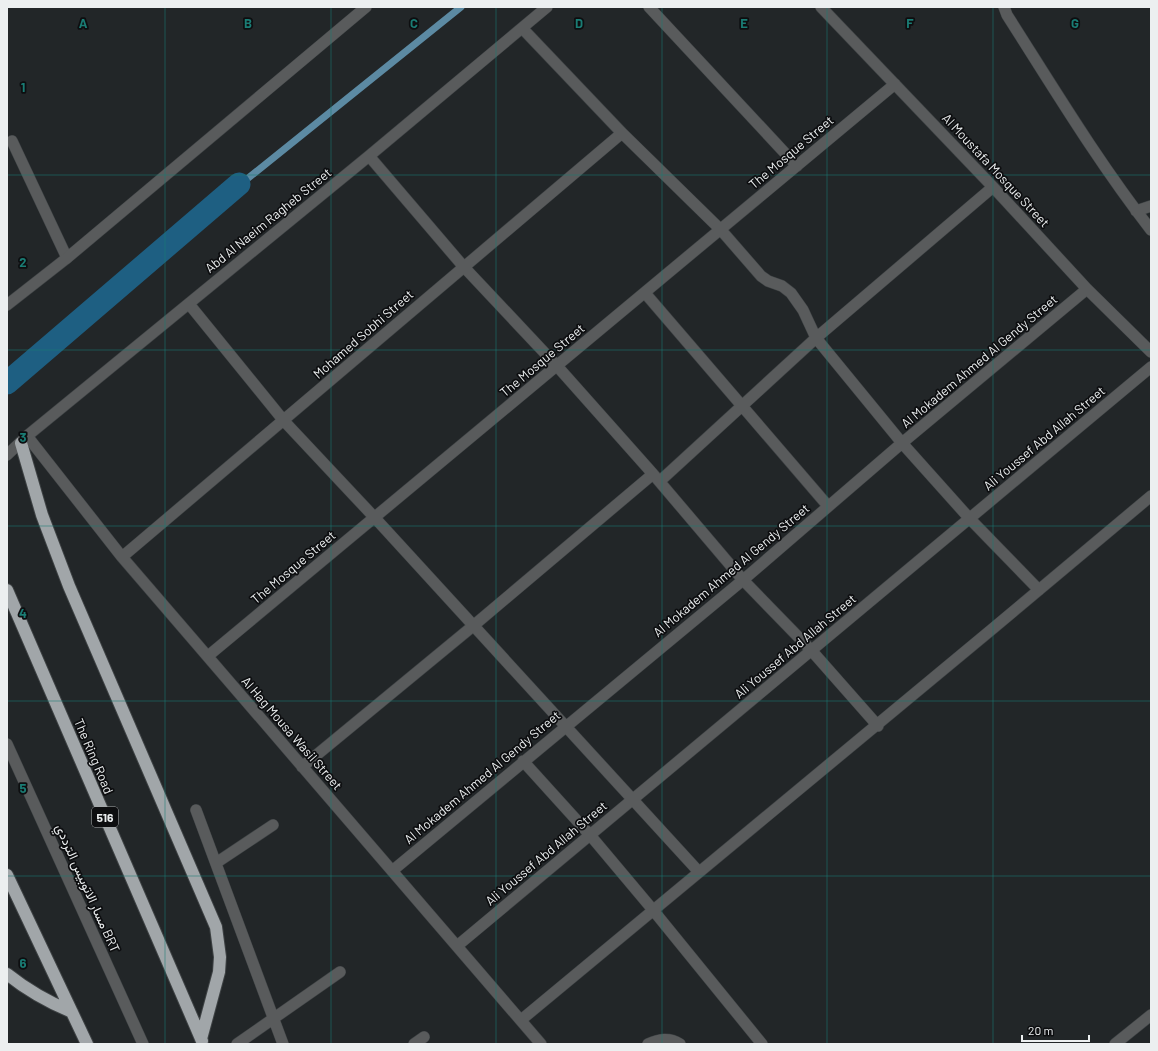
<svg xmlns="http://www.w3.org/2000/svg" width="1158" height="1051" font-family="Barlow,Vazirmatn,sans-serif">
<rect width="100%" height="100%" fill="#222628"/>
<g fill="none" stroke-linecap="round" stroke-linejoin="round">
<path stroke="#5c8aa3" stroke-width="7" d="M221 200 461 7"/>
<path stroke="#1e5f82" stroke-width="23" d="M7 383 239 184"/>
<defs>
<path id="service" d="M12 141 67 258
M7 744 143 1044
M196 810 283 1044
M216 863 273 825
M237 1044 340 972
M414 1044 424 1037"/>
<path id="minor" d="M649 7 797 166
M821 7 993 187 1087 289 1151 352
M1004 7 1007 15C1053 87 1098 162 1151 230
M522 28 622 133 721 230 761 276 768 281 782 286 791 293 803 310 816 338 902 443 970 519 1039 590
M369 156 463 266 557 366 653 474 743 580 811 650 878 726
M1136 211 1151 206
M645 293 828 506
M189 304 284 421 375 518 699 872
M7 305 67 258 366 7
M27 436 122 557 541 1044
M7 455 27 436 369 156 547 7
M660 481 816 338 993 187
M122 557C290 416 455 273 622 133
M208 656 895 84
M523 761 590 835 653 910 762 1044
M302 767 473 626 653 474
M392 871 743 580 902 443 1087 289
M457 946 1151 367
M521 1020C731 846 942 672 1151 496
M648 1044C659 1039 669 1037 680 1044
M1115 1044 1151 1015"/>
<path id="motorway" d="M21 443 42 515 69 586 216 927 220 957 219 972 201 1039
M7 590 202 1041
M7 875 87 1044
M7 974C27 990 48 1002 72 1012"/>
</defs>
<use href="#service" stroke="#3e4244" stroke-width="12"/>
<use href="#minor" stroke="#3e4244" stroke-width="12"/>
<use href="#motorway" stroke="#3e4244" stroke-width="14"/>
<use href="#service" stroke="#595b5c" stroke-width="11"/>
<use href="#minor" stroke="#595b5c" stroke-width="11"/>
<use href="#motorway" stroke="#a1a6a9" stroke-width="12"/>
</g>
<path fill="none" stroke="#1a7c74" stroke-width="1" stroke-opacity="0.55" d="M165 7V1044M331 7V1044M496 7V1044M662 7V1044M827 7V1044M993 7V1044M7 175H1151M7 350H1151M7 526H1151M7 701H1151M7 876H1151"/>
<g text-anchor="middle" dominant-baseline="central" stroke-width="3.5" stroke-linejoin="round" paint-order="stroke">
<rect fill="#0d0e10" stroke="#a9acad" stroke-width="1" x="92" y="807" width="26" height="20" rx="3"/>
<g font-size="12" font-weight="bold" fill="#eceff0">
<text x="105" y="817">516</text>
</g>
<g font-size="13" fill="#eceff0" stroke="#0d0e10">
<text transform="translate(791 152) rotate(-40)">The Mosque Street</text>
<text transform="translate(996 170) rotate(47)">Al Moustafa Mosque Street</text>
<text transform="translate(268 220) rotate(-39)">Abd Al Naeim Ragheb Street</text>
<text transform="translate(363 334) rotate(-41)">Mohamed Sobhi Street</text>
<text transform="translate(542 360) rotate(-40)">The Mosque Street</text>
<text transform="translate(979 361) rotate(-40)">Al Mokadem Ahmed Al Gendy Street</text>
<text transform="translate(1044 438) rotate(-40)">Ali Youssef Abd Allah Street</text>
<text transform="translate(293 567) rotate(-40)">The Mosque Street</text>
<text transform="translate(731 570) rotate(-40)">Al Mokadem Ahmed Al Gendy Street</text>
<text transform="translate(795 646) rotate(-40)">Ali Youssef Abd Allah Street</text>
<text transform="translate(292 733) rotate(49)">Al Hag Mousa Wasil Street</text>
<text transform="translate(94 756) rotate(67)">The Ring Road</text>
<text transform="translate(482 777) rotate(-40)">Al Mokadem Ahmed Al Gendy Street</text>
<text transform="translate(546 853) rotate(-40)">Ali Youssef Abd Allah Street</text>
<text transform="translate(88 888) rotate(66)">مسار الاتوبيس الترددي BRT</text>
</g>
</g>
<g font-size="13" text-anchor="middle" font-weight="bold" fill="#1a7c74" stroke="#0d0e10" stroke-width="3.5" stroke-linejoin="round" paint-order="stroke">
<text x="83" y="28">A</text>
<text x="248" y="28">B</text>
<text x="414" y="28">C</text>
<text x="579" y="28">D</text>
<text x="744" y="28">E</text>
<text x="910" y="28">F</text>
<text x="1075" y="28">G</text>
<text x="23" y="92">1</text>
<text x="23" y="267">2</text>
<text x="23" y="442">3</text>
<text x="23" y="618">4</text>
<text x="23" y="793">5</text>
<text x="23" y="968">6</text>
</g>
<rect width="1158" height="1051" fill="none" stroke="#eceff0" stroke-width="16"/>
<path d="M1022 1035v6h67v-6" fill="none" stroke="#eceff0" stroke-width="2"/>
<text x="1028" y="1035" font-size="12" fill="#eceff0" stroke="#0d0e10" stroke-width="3" paint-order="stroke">20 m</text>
</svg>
